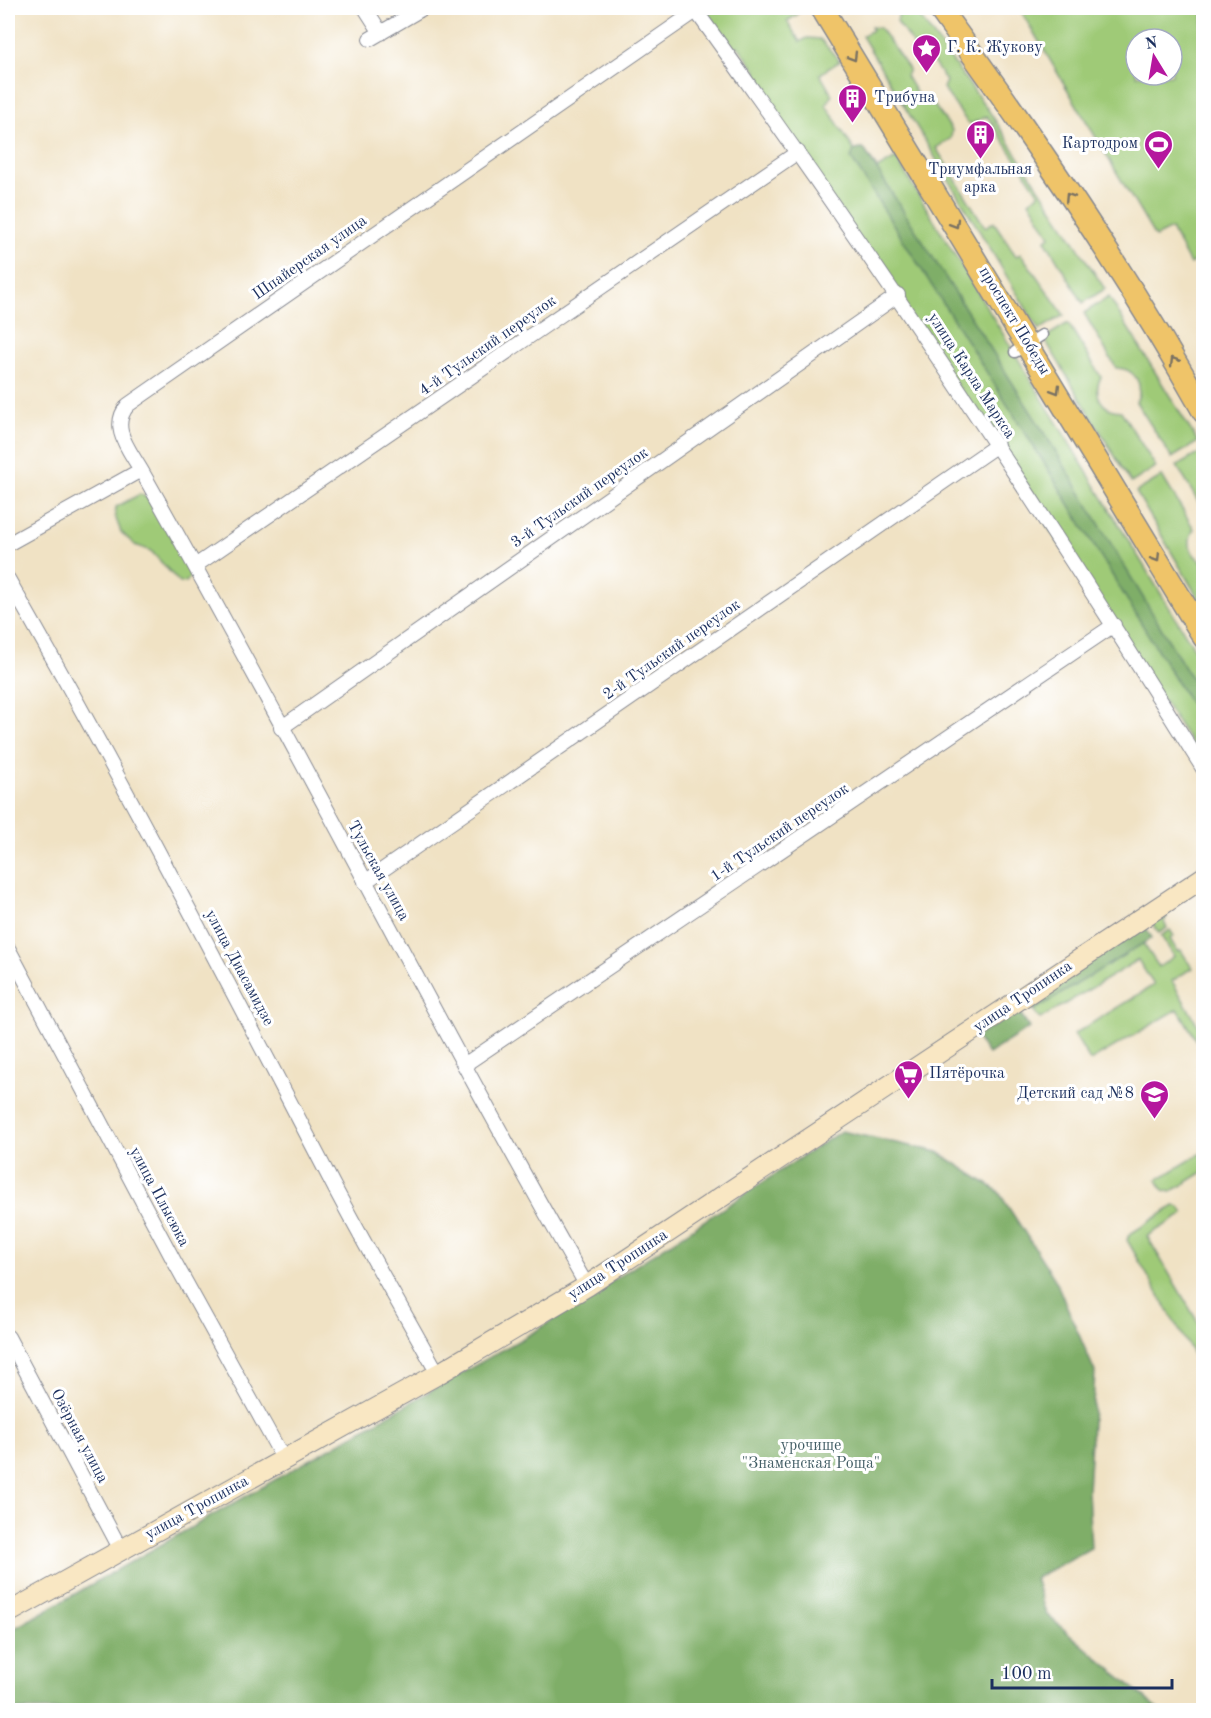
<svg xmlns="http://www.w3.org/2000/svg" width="1211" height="1718" font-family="'Old Standard TT',serif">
<rect width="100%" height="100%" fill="#fff"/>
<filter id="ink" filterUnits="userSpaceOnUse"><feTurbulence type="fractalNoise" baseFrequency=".0167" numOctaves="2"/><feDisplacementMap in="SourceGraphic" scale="12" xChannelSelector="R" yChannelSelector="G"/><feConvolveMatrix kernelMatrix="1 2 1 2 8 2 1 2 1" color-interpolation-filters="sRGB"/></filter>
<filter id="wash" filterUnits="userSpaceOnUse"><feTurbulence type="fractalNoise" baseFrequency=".008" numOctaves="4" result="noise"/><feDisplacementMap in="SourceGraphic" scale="24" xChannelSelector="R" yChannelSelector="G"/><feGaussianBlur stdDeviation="1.35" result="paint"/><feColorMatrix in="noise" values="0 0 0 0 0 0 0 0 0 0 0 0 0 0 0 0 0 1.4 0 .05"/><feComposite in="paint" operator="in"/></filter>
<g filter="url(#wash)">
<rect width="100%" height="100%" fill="#f0e2c4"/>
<path fill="#9fca77" stroke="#5d7c6a" stroke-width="1.5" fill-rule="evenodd" d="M702 8H802L797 15 787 21 800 42 807 38 820 39 840 61 820 74 832 95 826 105 854 150 864 149 877 169 896 158 1203 663V761L751 78 757 72 738 46 731 49Z
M907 8H913L989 111 1105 289 1083 303 1045 240 1050 236 1029 201 1039 194 987 116 971 124 967 122 943 88 946 81 931 59 924 60 897 22 899 12Z
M1019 8H1203V256L1190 264 1171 229 1155 237ZM1136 39H1172V75H1136Z
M871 27 880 28 909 69 906 76 918 96 925 100 929 98 952 130 951 138 936 148 985 227 994 222 1016 256 1021 254 1064 315 1039 330 862 36 872 30Z
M1109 297 1198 442 1172 458 1136 402C1145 385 1135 368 1116 368L1084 313Z
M1068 323 1101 377C1092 394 1102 411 1121 411L1156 467 1131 483 1044 338Z
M1203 451H1204L1203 510 1177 466Z
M1162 476 1194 529C1186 542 1190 555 1203 562V588L1201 590 1203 606 1136 492Z
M140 494 148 498 189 565 190 577 186 582 180 583 151 551 135 545 121 532 115 516 116 507Z
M1162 914 1167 916 1164 922 1167 928 1159 933 1152 923Z
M1170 930 1174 936 1170 939 1177 951 1181 950 1192 968 1172 981 1199 1027 1203 1025V1051L1178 1009 1090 1061 1074 1034 1154 985 1138 960 1040 1019 1033 1011 1143 943 1159 967 1174 956 1161 936Z
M1203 1152V1172L1171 1192 1163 1190 1157 1180Z
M1174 1206 1180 1207 1184 1214 1147 1236 1203 1331V1371L1127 1240 1130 1234Z"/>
<path fill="#7fae68" stroke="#4d6e63" stroke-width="1.5" d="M864 149 1055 450 1203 698V725L1043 461 851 158 854 150Z
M1143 923 1152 938 1033 1011 1024 998Z
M1018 1010 1029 1028 988 1054 976 1037Z
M841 1131 938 1152 998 1191 1056 1281 1095 1372 1088 1491 1091 1548 1035 1578 1046 1614 1159 1710H8V1632L539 1329Z"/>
</g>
<g filter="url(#ink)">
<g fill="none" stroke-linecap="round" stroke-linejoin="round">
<defs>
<path id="pedestrian" d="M1015 352 1042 335"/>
<path id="minor" d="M365 8 381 33
M370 39 423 8
M141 470C294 739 433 1017 587 1286
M8 544 141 470C129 449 109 427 128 405L696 11C875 258 1043 511 1204 770
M195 566 798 152
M8 579C120 775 224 975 328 1175 363 1243 402 1308 438 1374
M281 728 898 295
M365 882 997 445
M8 948 174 1261 284 1460
M464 1065 1114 625
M8 1337 121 1550"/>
<path id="secondary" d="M8 1613 438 1374 587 1286 1204 877"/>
<path id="primary" d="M822 8 1204 637
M939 8C1033 137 1125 271 1204 412"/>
</defs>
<use href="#pedestrian" stroke="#868891" stroke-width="13"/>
<use href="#minor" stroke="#868891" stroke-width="16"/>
<use href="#secondary" stroke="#868891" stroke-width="22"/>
<use href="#primary" stroke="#868891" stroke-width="25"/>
<use href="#pedestrian" stroke="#fff" stroke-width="10"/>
<use href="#minor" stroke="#fff" stroke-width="14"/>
<use href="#secondary" stroke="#f9e7c3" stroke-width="20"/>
<use href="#primary" stroke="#efc469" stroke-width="22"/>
</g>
<defs><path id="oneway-chevron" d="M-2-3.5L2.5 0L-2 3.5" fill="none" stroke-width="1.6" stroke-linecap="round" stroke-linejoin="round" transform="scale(1.5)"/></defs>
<g stroke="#7a7263">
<use href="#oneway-chevron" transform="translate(853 57) rotate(59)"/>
<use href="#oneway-chevron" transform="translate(1069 197) rotate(-123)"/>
<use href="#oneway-chevron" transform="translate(955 224) rotate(59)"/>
<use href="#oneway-chevron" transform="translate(1174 361) rotate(-121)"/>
<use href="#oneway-chevron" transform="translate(1056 390) rotate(59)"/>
<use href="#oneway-chevron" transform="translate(1156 558) rotate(59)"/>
</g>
</g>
<defs>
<symbol id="sight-pin" viewBox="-11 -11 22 30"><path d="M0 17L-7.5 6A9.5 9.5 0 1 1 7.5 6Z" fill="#b5179e" stroke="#fff"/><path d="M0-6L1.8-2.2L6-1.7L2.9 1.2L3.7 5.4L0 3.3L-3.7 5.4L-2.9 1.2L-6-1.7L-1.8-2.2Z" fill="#fff"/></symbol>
<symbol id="building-pin" viewBox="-11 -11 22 30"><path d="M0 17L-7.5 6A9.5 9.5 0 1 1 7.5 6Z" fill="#b5179e" stroke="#fff"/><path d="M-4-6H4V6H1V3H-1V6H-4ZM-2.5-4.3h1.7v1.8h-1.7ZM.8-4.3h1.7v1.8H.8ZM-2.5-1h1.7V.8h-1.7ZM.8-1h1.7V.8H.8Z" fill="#fff"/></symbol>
<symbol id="stadium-pin" viewBox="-11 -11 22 30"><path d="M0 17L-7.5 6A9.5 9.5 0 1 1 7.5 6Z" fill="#b5179e" stroke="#fff"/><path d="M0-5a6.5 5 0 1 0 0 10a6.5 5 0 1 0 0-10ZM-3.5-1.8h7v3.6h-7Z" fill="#fff"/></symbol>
<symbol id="supermarket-pin" viewBox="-11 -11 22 30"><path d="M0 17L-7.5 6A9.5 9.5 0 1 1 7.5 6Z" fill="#b5179e" stroke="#fff"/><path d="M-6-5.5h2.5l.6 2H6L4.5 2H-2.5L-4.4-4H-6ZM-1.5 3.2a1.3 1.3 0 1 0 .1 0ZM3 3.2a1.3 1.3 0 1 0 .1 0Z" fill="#fff"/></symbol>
<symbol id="school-pin" viewBox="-11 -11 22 30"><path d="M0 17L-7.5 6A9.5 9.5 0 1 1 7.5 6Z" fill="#b5179e" stroke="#fff"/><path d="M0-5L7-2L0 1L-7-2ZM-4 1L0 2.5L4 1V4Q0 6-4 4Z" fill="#fff"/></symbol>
</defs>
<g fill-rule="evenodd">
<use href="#sight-pin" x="910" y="32" width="33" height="45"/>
<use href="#building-pin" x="836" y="82" width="33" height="45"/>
<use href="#building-pin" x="964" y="118" width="33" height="45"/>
<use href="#stadium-pin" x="1142" y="128" width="33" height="45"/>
<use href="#supermarket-pin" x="892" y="1058" width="33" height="45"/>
<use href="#school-pin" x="1138" y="1078" width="33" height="45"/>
</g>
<g text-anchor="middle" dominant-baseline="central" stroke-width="6" stroke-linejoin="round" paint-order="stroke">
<g font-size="16" fill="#1b2f5e" stroke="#fff" text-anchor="start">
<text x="947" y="48">Г. К. Жукову</text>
<text x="874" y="98">Трибуна</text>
<text x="1138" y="144" text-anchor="end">Картодром</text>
<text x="980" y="170" text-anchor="middle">Триумфальная<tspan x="980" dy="18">арка</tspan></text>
<text x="929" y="1074">Пятёрочка</text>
<text x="1134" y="1094" text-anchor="end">Детский сад №8</text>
</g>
<g font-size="16" fill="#1b2f5e" stroke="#fff">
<text transform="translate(310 258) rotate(-35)">Шпайерская улица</text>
<text transform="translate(1014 321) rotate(59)">проспект Победы</text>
<text transform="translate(488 346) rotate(-35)">4-й Тульский переулок</text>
<text transform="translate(971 376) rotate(57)">улица Карла Маркса</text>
<text transform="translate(580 498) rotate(-35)">3-й Тульский переулок</text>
<text transform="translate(672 650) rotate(-35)">2-й Тульский переулок</text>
<text transform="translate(780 833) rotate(-34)">1-й Тульский переулок</text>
<text transform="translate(378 871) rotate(61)">Тульская улица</text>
<text transform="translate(239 968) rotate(62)">улица Диасамидзе</text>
<text transform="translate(1023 997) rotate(-34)">улица Тропинка</text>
<text transform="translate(159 1197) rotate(62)">улица Плысюка</text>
<text transform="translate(618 1265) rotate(-33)">улица Тропинка</text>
<text transform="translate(79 1436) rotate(62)">Озёрная улица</text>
<text transform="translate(197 1508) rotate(-29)">улица Тропинка</text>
</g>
<g font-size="16" fill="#435e66" stroke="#fff">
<text x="811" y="1446">урочище<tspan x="811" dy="18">"Знаменская Роща"</tspan></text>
</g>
</g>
<rect width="1211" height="1718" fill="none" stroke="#fff" stroke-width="30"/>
<g transform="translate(1154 57) rotate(349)"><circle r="28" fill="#ffffff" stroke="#a4acbf" stroke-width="1.5"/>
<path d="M0-4.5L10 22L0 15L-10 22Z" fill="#b5179e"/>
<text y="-9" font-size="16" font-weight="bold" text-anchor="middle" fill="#1b2f5e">N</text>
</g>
<path d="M992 1679v9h180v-9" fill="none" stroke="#1b2f5e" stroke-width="3"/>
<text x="1001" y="1679" font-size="18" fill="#1b2f5e" stroke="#ffffff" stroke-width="4.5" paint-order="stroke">100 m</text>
</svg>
